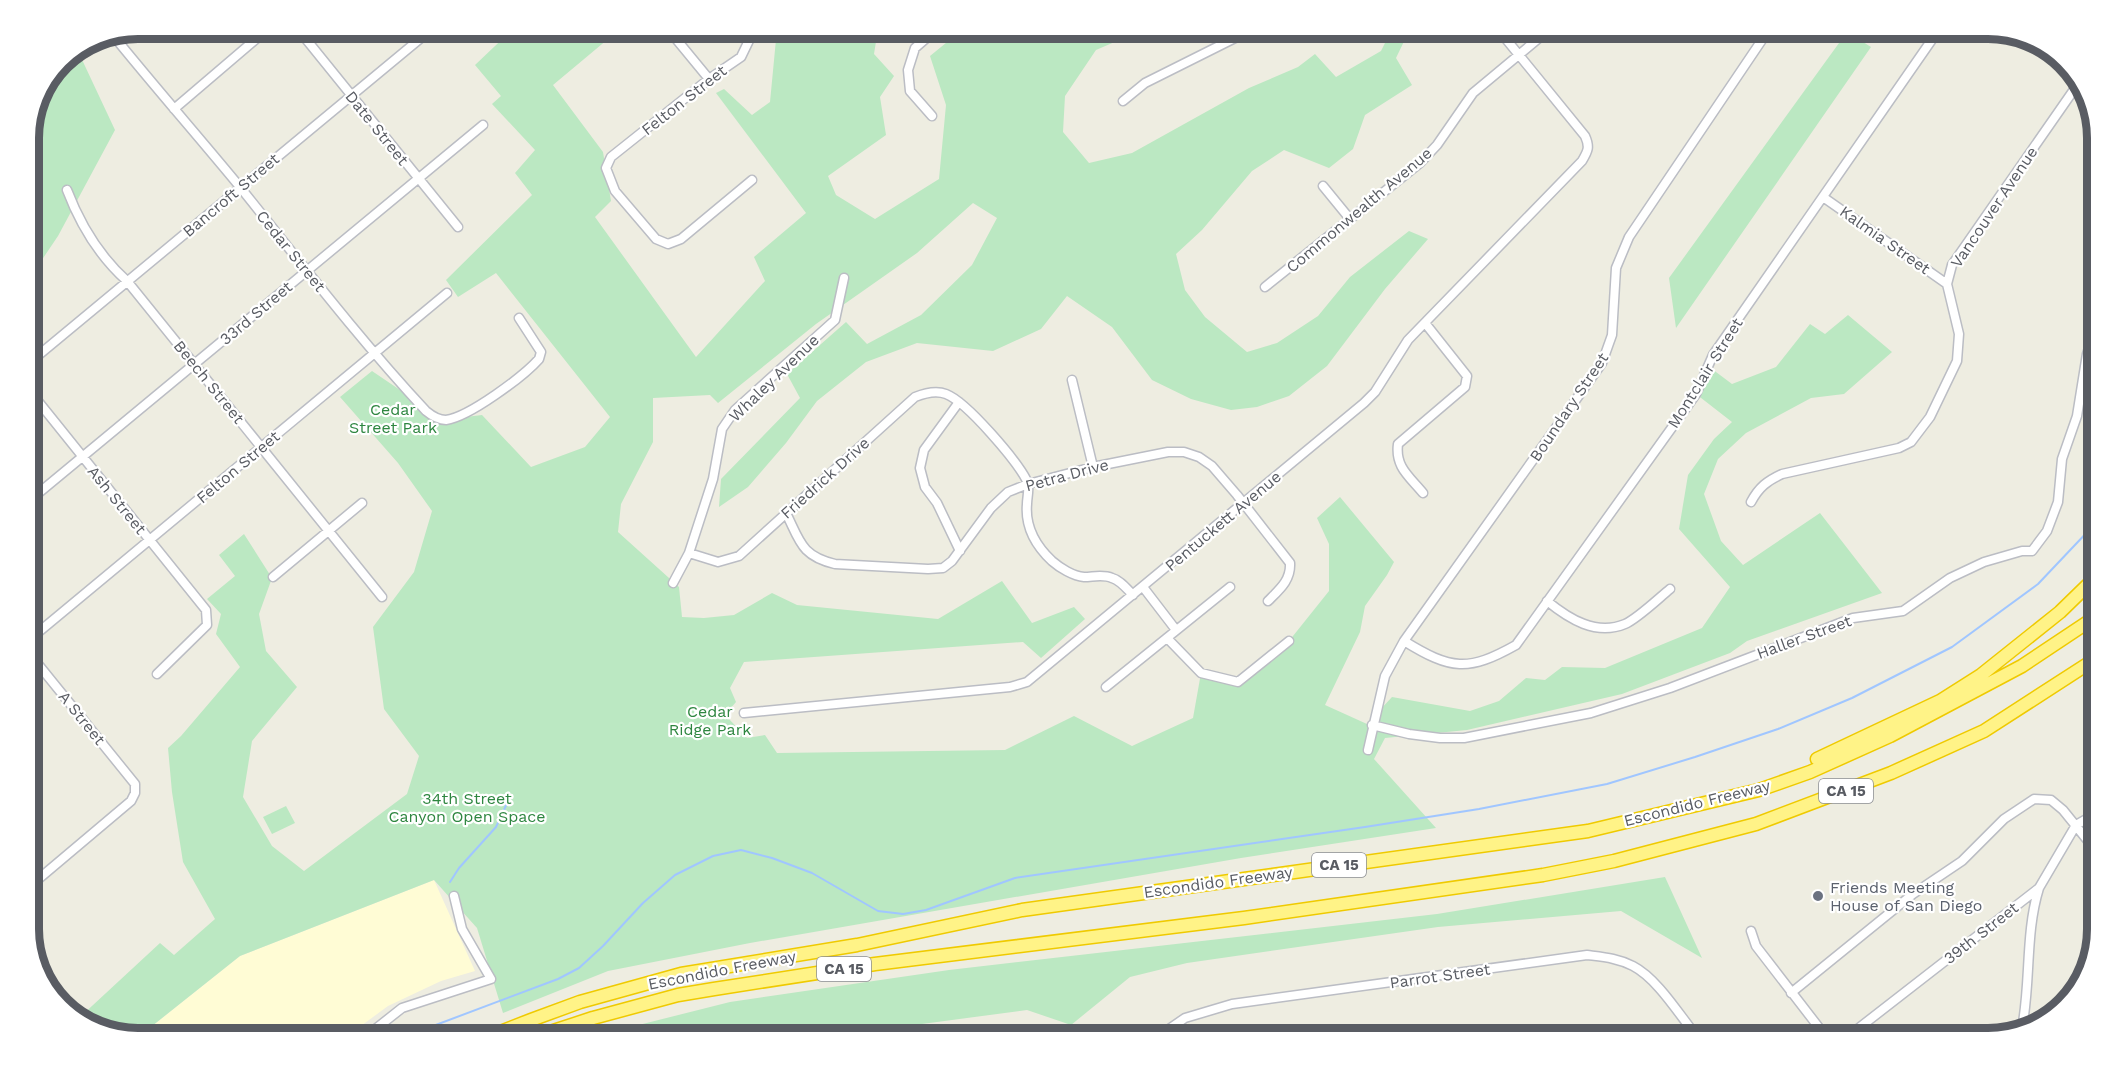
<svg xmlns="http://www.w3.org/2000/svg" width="2126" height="1067" font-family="'Work Sans',sans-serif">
<rect width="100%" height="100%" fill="#eeede1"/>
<path fill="#fffcd5" d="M434 880 475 971 441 981 388 1006 350 1034 340 1038H137L240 956Z"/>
<path fill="#bbe8c2" d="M513 29H620L553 85 603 152 611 201 595 217 696 357 765 281 754 257 806 213 716 93 724 89 752 115 770 102 777 29H878L874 54 894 76 880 97 886 135 828 176 836 195 875 219 939 179 946 105 930 56 963 29H1145L1096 50 1065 96 1063 132 1089 163 1132 153 1249 88 1298 67 1315 54 1336 77 1381 51 1392 29H1410L1396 58 1412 85 1365 115 1353 149 1329 168 1284 150 1252 171 1202 230 1176 254 1185 290 1205 317 1247 352 1277 343 1318 316 1350 277 1409 231 1428 239 1385 289 1327 366 1289 396 1257 407 1231 410 1191 399 1152 380 1112 327 1067 296 1041 329 993 351 917 343 866 362 817 401 786 443 748 487 719 507 721 479 800 398 787 374 846 322 867 344 921 315 972 265 997 218 973 203 917 253 816 324 718 403 710 395 653 398V442L621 504 618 532 679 587 682 617 704 618 734 615 772 593 797 605 938 619 1002 581 1032 623 1074 607 1085 619 1041 658 1023 642 744 662 730 688 736 702 730 709 729 719 747 738 765 735 777 753 1005 750 1074 716 1132 746 1193 718 1201 673 1239 682 1289 641 1329 591V544L1317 518 1340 497 1394 562 1387 575 1365 606 1360 632 1325 705 1367 724 1392 697 1470 711 1499 701 1526 678 1545 680 1562 667 1605 668 1702 628 1730 587 1679 529 1688 475 1714 439 1732 422 1696 394 1708 366 1732 384 1776 367 1810 324 1825 334 1848 315 1892 352 1844 394 1811 398 1746 433 1718 459 1704 494 1721 541 1743 565 1820 513 1882 593 1747 641 1730 653 1622 694 1467 730 1385 738 1374 759 1436 828 1241 858 750 943 608 971 503 1013 477 928 434 880 240 956 137 1038 90 1027 79 1018 160 943 174 955 215 919 183 862 172 792 168 748 181 736 240 667 216 634 221 614 207 599 235 576 219 555 244 534 272 578 259 614 266 651 297 687 252 741 243 797 272 846 304 871 407 794 419 756 384 709 373 627 414 572 432 511 398 463 340 397 372 371 403 392 433 421 482 415 531 467 585 447 610 417 496 273 458 297 446 280 532 195 515 173 535 150 492 104 501 96 475 65Z
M1847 32 1871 47 1676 328 1669 278Z
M77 49 115 130 58 236 29 279V131L61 60Z
M286 806 295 823 272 834 263 817Z
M1665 877 1702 958 1621 911 1438 927 1187 963 1130 977 1071 1025 1027 1010 817 1038H587L730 1002 949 970 1437 914Z"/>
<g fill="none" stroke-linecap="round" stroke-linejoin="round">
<path stroke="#a0c6ff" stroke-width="2" d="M450 882 459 868 496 827 509 799
M408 1038 417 1032 558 979 579 968 603 946 643 903 675 875 713 856 741 850 772 858 812 873 878 911 903 914 926 910 1015 878 1365 827 1479 809 1607 784 1695 757 1778 729 1852 698 1952 647 2038 584 2092 527 2095 521"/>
<defs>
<path id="minor" d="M297 28 458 227
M667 28 709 79
M112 34C154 86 198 136 240 187 301 263 360 340 426 411 432 416 438 420 446 420 469 417 524 376 539 359L541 352 519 318
M1123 101 1145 83 1255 28
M174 109 269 28
M932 116 910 91 908 70 915 48 938 28
M752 180 681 239 668 244 656 239 615 191 606 168 611 157 709 79 741 57 755 28
M1323 186 1350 219
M67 190C80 224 99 256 127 281L382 597
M1823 197 1947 284
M1265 287 1420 163 1437 145 1473 93 1551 28
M29 363 433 28
M1072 380 1093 467
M29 390 206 610 207 625 157 674
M959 402 924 450 920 468 925 487 937 503 960 551
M1423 493C1409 476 1395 467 1398 444L1465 387 1467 376 1425 323
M29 501 483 125
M1751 502C1759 487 1767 481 1782 474L1899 448 1911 442 1930 417 1957 361 1959 334 1947 284 1952 265 2080 81
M786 513C800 541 801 556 835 564L928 569 943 568 952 561 991 508 1008 492 1028 484 1093 467 1168 452H1184L1199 457 1212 466 1237 495 1290 563C1291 580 1280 589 1268 601
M689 553 718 562 739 556 915 397C925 393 936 390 946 394 967 402 1017 461 1027 481 1030 488 1027 497 1027 504 1025 526 1035 545 1052 561 1060 568 1073 576 1084 577 1093 577 1103 574 1112 578 1120 580 1127 589 1133 595
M273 577 362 503
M673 583 689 553 713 479 722 429 735 410 835 320 844 278
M1143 587 1176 630
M1547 601C1569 619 1596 636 1625 624 1637 619 1659 598 1670 589
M1167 638 1201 673 1238 682 1289 641
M29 640 447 293
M1404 641C1451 670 1468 672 1516 645L1696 394 1713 355 1940 28
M29 653 135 784V793L131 801 29 887
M1106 687 1230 587
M744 713 1010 687 1027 682 1364 403 1375 392 1408 340 1582 161C1588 151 1590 147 1585 136L1497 28
M1372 725 1409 734 1440 738H1464L1591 713 1670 688 1853 618 1903 611 1950 578 1984 562 2022 551H2032L2047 531 2058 502 2062 459 2077 416 2087 354 2097 325
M1368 750 1385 676 1404 641 1602 363 1612 335 1616 268 1629 237 1770 28
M1751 931 1756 946 1827 1038
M1791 993 1913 894 1962 861 2004 819 2034 799 2051 800 2063 810 2097 852
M2022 1028C2031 982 2025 933 2039 888
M364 1038 402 1008 491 979 462 929 454 896
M1156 1038 1185 1018 1232 1004 1587 955C1603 957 1618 958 1633 966 1658 979 1680 1016 1698 1038
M1846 1038 2039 888 2076 825 2097 813"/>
<path id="highway" d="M1817 759 1940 701 1981 675 2060 612 2097 576
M485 1038 531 1020 580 1002 681 974 857 945 1022 910 1588 831 1759 790 1810 772 1890 736 2022 666 2097 616
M532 1038 593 1018 678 995 714 989 875 964 1244 918 1543 875 1614 861 1756 824 1891 773 1984 731 2097 658"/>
</defs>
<use href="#minor" stroke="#bbbdc4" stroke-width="11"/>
<use href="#highway" stroke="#efca00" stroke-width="15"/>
<use href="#minor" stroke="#fff" stroke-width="8"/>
<use href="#highway" stroke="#fff387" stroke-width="12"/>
</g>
<circle fill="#6b7280" stroke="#fff" stroke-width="2" cx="1818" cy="896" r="6"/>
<g text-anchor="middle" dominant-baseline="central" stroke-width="4.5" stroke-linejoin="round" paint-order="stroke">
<g fill="#fff" stroke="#8b8d92" stroke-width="1.5">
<rect x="1819" y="779" width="54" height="24" rx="4.5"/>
<rect x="1312" y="853" width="54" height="24" rx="4.5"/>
<rect x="817" y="957" width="54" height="24" rx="4.5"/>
</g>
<g font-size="15" font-weight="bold" fill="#595c63">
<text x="1846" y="791">CA 15</text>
<text x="1339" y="865">CA 15</text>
<text x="844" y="969">CA 15</text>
</g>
<g font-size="16" fill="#595c63" stroke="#fff">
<text transform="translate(684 100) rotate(-38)">Felton Street</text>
<text transform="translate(377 128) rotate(51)">Date Street</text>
<text transform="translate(231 195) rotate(-40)">Bancroft Street</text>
<text transform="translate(1994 207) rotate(-56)">Vancouver Avenue</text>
<text transform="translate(1359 210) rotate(-40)">Commonwealth Avenue</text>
<text transform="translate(1885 240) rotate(35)">Kalmia Street</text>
<text transform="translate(291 251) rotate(51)">Cedar Street</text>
<text transform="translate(256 313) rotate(-40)">33rd Street</text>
<text transform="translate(1705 373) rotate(-58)">Montclair Street</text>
<text transform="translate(774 378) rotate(-44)">Whaley Avenue</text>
<text transform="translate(209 382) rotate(51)">Beech Street</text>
<text transform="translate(1569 407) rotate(-56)">Boundary Street</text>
<text transform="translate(238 467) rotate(-40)">Felton Street</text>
<text transform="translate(1067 475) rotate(-15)">Petra Drive</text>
<text transform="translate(825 478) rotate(-42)">Friedrick Drive</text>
<text transform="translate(117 500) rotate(51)">Ash Street</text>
<text transform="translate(1223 521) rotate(-40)">Pentuckett Avenue</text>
<text transform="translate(1804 637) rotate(-20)">Haller Street</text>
<text transform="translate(82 718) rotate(51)">A Street</text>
<text transform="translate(1697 803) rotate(-14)">Escondido Freeway</text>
<text transform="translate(1218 882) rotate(-8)">Escondido Freeway</text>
<text transform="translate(1981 933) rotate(-38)">39th Street</text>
<text transform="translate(722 970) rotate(-11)">Escondido Freeway</text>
<text transform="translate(1440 976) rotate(-8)">Parrot Street</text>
</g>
<g font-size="16" fill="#2e8640" stroke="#fff">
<text x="393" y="409">Cedar<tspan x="393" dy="18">Street Park</tspan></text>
<text x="710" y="711">Cedar<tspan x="710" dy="18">Ridge Park</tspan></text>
<text x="467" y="798">34th Street<tspan x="467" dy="18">Canyon Open Space</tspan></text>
</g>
<g font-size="16" fill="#5b616d" stroke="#fff" text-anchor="start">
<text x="1830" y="887">Friends Meeting<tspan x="1830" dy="18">House of San Diego</tspan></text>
</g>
</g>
<path d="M0 0H2126V1067H0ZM138 39H1988A99 99 0 0 1 2087 138V929A99 99 0 0 1 1988 1028H138A99 99 0 0 1 39 929V138A99 99 0 0 1 138 39Z" fill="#fff" fill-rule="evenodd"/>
<path fill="none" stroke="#595c63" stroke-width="8" d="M138 39H1988A99 99 0 0 1 2087 138V929A99 99 0 0 1 1988 1028H138A99 99 0 0 1 39 929V138A99 99 0 0 1 138 39Z"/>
</svg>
